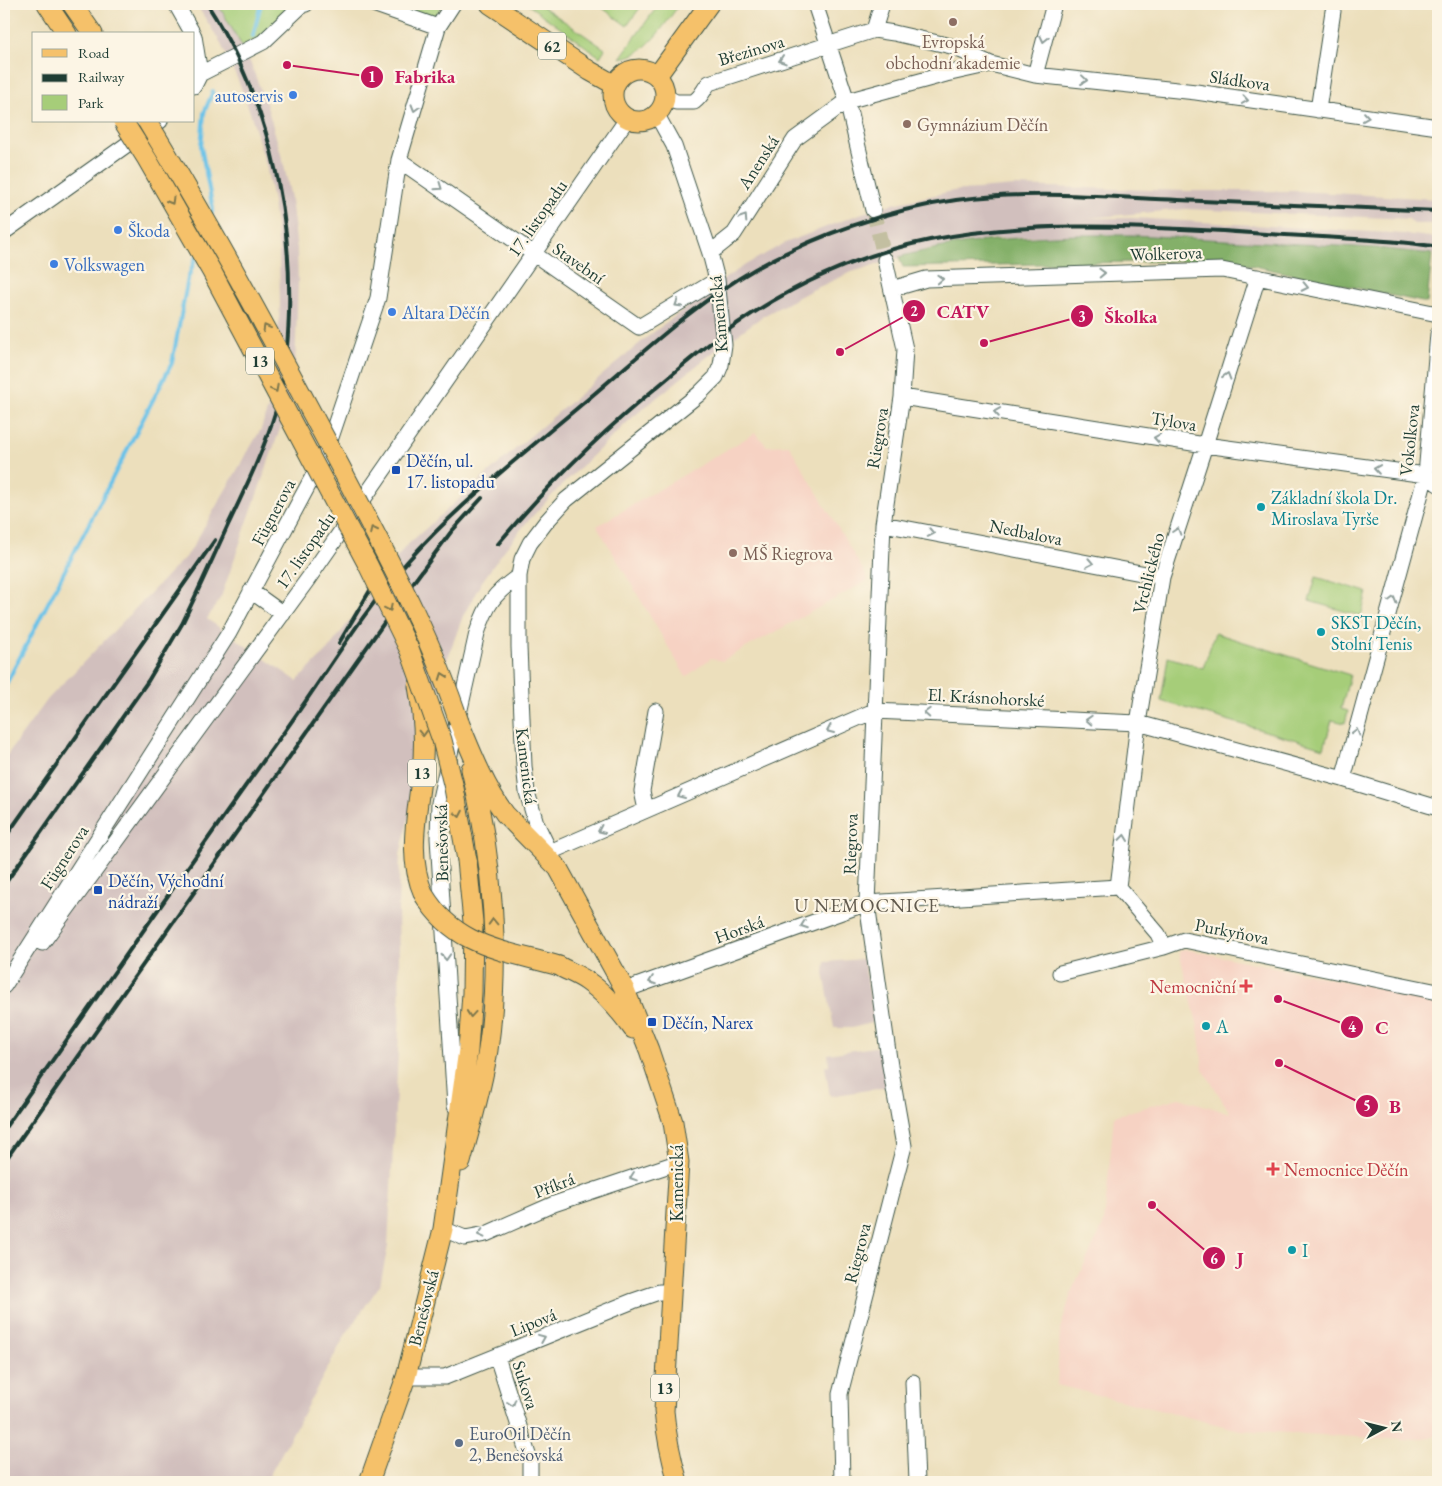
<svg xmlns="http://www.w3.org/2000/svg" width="1442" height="1486" font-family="'EB Garamond',serif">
<rect width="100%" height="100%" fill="#fcf5e5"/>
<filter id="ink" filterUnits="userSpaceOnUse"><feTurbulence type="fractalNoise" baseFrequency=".02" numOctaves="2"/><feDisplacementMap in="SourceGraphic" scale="10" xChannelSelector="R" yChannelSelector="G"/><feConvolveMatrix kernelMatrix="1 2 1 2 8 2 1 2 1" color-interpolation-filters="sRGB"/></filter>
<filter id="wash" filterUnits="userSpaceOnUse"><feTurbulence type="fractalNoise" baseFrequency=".0096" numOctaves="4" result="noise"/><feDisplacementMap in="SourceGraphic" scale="20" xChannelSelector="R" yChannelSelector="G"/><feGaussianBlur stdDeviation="1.12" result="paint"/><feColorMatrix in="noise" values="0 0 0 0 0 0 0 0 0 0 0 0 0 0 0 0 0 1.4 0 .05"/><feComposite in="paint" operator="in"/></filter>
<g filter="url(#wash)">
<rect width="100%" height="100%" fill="#ecdfbc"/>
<path fill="#f6d2c3" d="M755 433 767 446 789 445 869 580 722 661 711 658 686 677 597 526Z
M1184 949 1438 1000V1436L1406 1440 1240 1430 1057 1385 1060 1330 1072 1290 1104 1223 1114 1116 1179 1098 1230 1113 1203 1069 1198 1027 1179 952Z"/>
<path fill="#d1bfbd" d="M196 4H218L248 57 267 106 283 161 291 198 297 249 298 282 295 368 287 409 221 597 207 619 297 681 326 652 405 547 521 444 646 338 724 279 747 264 785 243 857 215 884 206 953 191 1014 186 1187 191H1297L1438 199V224H1414L1409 219 1186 209 1088 218H1133L1405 234 1438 238V255L1375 248 1132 235 1033 236 992 239 928 249 852 272 810 291 763 316 716 350 634 416 559 488 526 523 503 552 481 583 463 616 445 665 400 855 398 908 400 1012 388 1246 380 1285 346 1334 266 1482H4V759L48 699 189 553 261 429 269 405 276 365 280 305 279 251 273 201 266 165 250 112 239 82 219 40Z
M863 959 875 1022 852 1028H834L824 973 825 962Z
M881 1046 887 1087 830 1096 825 1066 829 1065 828 1054Z"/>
<path fill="#a6cd79" stroke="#628556" d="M218 4H294L246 53Z
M393 4H442L434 20Z
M527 4H539L605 49 600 57Z
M597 4H641L642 5 627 26Z
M659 4H680C665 23 647 56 620 58Z
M1316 577 1367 592 1361 616 1309 601Z
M1215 633 1350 675 1341 709 1348 711 1345 723 1332 720 1324 748 1161 701 1168 657 1203 668Z"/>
<path fill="#84b069" stroke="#52764e" d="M1079 235H1132L1375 248 1432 254 1427 303 1226 260 903 267 899 257C958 241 1018 237 1079 235Z"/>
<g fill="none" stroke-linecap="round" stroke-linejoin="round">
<path stroke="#6bc2e8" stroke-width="4" d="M253 36 261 4
M211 215 213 209 201 147 204 113 213 91
M4 688 172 363 188 278 196 257"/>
</g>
</g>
<g filter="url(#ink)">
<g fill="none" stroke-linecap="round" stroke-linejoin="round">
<path stroke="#c3bfa1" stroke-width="15" stroke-dasharray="15 8" stroke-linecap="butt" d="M873 210 885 260"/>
<defs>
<path id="minor" d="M176 4 193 34
M373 4 438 27
M815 4 847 101 873 210
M874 30 882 4
M194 36 200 74
M1035 75 1054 4
M194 86 200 74 263 42 302 5 306 4
M666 97 676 102H694C703 95 703 90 709 83L874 30 894 33 951 46 991 64 1035 75 1196 92 1438 127
M1318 110 1333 11
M399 160 639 327 717 280
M4 232 160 121
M710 253 734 234 795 139 847 101 946 74 991 64
M892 289 926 279 1222 270 1438 314
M902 397 1205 445 1426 475 1438 484
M883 524 1162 577
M251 591 283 614
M1343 779 1426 475 1438 334
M646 810 642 791 656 711
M550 852 874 711 1138 723 1343 779 1438 808
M553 858 536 823 527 792 524 766 519 647V576L522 559 530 543 546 522 566 500 699 394 716 377 721 365 724 345 717 280 710 253 674 146 657 115
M1118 887 1138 723 1162 577 1205 445 1258 277
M42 943 308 579 627 119
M1060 973 1164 947
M4 986 229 633 326 452 378 298 399 160 438 27 453 4
M625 990 867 903 1118 887 1158 934 1164 947 1184 940 1438 992
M455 1106 438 838 439 803 477 633C487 604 493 594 519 576
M443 1229 465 1238 486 1234 554 1204 679 1162
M497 1357 530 1461V1482
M406 1377H445L633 1301 659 1292H672
M913 1382 917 1482
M842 1482 840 1394 904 1146 890 1066 867 903 883 524 902 397 905 349 885 260"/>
<path id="major" d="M47 4 67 34
M72 4 93 34
M490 4 590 71 615 85
M613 95a26 26 0 1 1 52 0a26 26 0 1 1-52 0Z
M657 76 709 4
M418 686C423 713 425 743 422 770 418 812 406 855 424 895
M459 722C472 754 485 787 505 814L558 868 625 990 649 1050 673 1122 679 1162 664 1411C666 1435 671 1458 678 1482
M559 966C568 971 578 975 587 981 605 993 620 1011 633 1029
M461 1162C471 1125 482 1088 488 1050 501 958 493 860 471 769
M369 1482 406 1377 443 1229 468 1050 472 993 473 922 467 860"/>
</defs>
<use href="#minor" stroke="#3e5548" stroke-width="17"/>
<use href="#major" stroke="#3e5548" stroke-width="21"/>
<use href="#minor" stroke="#fff" stroke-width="15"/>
<use href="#major" stroke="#f5c16b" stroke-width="19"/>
<path stroke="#1f3d34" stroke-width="4" d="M498 544C548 484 603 431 663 382 687 362 711 341 738 323 795 284 861 254 930 240 1026 221 1125 226 1223 231 1262 234 1300 236 1339 238 1372 240 1405 241 1438 247
M339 643 385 565
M4 839 215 540
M4 885 148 681 182 624C198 591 213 558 228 525 246 487 264 450 276 410 285 378 288 345 289 313 292 205 266 95 207 4
M4 1129C97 998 188 865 282 735 324 677 360 615 407 562 465 497 536 444 601 388 650 346 699 301 755 269 816 235 887 210 956 200 1029 190 1105 197 1178 200 1265 204 1352 207 1438 211
M4 1162 398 603 451 532 482 498"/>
<defs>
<path id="major-bridge" d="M123 121 147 159 212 272 368 565 410 651 442 740 454 788 467 860
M147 121C216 234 279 351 341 468 384 551 430 633 459 722
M424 895C456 948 504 950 559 966"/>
</defs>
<use href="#major-bridge" stroke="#3e5548" stroke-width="21" stroke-linecap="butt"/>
<use href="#major-bridge" stroke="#f5c16b" stroke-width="19"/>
</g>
<defs><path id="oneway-chevron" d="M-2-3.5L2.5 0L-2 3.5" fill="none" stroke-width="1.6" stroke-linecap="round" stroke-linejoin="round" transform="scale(1.25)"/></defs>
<g stroke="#8f9e9a">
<use href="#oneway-chevron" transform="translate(1044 39) rotate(103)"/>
<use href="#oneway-chevron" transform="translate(782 60) rotate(162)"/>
<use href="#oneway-chevron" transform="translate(1084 80) rotate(6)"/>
<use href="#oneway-chevron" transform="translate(1245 100) rotate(8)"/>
<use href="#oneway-chevron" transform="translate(415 108) rotate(106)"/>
<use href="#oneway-chevron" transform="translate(1366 117) rotate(8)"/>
<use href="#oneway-chevron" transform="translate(439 187) rotate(35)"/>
<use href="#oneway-chevron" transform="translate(744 218) rotate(-57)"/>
<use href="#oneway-chevron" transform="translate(1102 273) rotate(-2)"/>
<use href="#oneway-chevron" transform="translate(940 279) rotate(-2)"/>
<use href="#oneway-chevron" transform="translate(1305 287) rotate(12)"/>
<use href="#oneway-chevron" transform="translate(678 304) rotate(149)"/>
<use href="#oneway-chevron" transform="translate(1227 376) rotate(-73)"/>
<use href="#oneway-chevron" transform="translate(997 412) rotate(-171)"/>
<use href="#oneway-chevron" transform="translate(1157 438) rotate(-171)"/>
<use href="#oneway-chevron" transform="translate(1377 469) rotate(-172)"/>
<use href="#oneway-chevron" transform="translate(1177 531) rotate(-72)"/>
<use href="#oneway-chevron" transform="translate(931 533) rotate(11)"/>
<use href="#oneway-chevron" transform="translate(1090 563) rotate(11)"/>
<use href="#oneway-chevron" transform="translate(1393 600) rotate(-74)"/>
<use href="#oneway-chevron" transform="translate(927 713) rotate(-177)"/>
<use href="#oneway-chevron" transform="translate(1089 720) rotate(-177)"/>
<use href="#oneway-chevron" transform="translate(830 730) rotate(156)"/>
<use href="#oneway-chevron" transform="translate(1356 732) rotate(-75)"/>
<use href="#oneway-chevron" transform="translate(681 795) rotate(156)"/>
<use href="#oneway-chevron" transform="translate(601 830) rotate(156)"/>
<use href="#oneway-chevron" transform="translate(1124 838) rotate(-83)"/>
<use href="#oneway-chevron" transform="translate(804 925) rotate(160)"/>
<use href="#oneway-chevron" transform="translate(446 957) rotate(87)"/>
<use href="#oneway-chevron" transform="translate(652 981) rotate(160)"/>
<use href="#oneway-chevron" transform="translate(633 1177) rotate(161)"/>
<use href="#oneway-chevron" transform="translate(481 1234) rotate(166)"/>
<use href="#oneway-chevron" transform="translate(542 1338) rotate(-22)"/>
<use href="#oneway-chevron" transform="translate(512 1403) rotate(72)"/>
</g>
<g stroke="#7f784d">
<use href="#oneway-chevron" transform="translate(171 201) rotate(60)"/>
<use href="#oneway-chevron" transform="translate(266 328) rotate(-119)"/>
<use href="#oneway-chevron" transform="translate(275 389) rotate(62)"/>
<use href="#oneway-chevron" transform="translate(373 530) rotate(-117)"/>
<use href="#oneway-chevron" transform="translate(389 608) rotate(64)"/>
<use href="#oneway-chevron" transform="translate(443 676) rotate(-110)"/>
<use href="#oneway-chevron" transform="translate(423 733) rotate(88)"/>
<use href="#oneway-chevron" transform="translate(459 814) rotate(79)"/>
<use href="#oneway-chevron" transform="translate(493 922) rotate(-92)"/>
<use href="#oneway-chevron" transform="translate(471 1014) rotate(95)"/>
</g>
</g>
<g fill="#8d6e63" stroke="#fcf5e5" stroke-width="2">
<circle cx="953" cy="22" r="5"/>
<circle cx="907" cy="124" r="5"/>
<circle cx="733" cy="553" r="5"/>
</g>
<g fill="#3f7fe0" stroke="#fcf5e5" stroke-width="2">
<circle cx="293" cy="95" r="5"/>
<circle cx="118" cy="230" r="5"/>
<circle cx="54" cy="264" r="5"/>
<circle cx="392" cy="312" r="5"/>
</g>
<g fill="#1a4fb4" stroke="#fcf5e5" stroke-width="2">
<rect x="391" y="465" width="10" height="10" rx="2.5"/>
<rect x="93" y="885" width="10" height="10" rx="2.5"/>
<rect x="647" y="1017" width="10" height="10" rx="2.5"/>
</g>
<g fill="#0f9aa8" stroke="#fcf5e5" stroke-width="2">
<circle cx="1261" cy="507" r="5"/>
<circle cx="1321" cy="632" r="5"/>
<circle cx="1206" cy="1026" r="5"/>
<circle cx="1292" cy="1250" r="5"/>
</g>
<g fill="#e0444e" stroke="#fcf5e5" stroke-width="2">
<path d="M1243.5 978.5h5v5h5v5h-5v5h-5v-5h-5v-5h5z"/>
<path d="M1270.5 1161.5h5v5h5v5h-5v5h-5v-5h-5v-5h5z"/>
</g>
<circle fill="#5c6f8a" stroke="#fcf5e5" stroke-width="2" cx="459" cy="1443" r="5"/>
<g text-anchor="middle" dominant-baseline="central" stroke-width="4.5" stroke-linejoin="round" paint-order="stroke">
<g fill="#fcf5e5" stroke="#617469" stroke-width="1">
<rect x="538" y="32.5" width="28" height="27" rx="4"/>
<rect x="246" y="347.5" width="28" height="27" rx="4"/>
<rect x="408" y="759.5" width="28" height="27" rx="4"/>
<rect x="651" y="1374.5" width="28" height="27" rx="4"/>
</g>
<g font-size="16" font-weight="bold" fill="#1f3d34">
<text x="552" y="46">62</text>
<text x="260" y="361">13</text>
<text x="422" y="773">13</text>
<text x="665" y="1388">13</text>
</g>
<g font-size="18" fill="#785e54" stroke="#fcf5e5" text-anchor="start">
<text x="953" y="41" text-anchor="middle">Evropská<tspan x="953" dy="21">obchodní akademie</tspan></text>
<text x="917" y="124">Gymnázium Děčín</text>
<text x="743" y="553">MŠ Riegrova</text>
</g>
<g font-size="18" fill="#1f3d34" stroke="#fcf5e5">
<text transform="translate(751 50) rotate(-17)">Březinova</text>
<text transform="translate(1240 80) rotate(8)">Sládkova</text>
<text transform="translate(758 162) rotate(-57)">Anenská</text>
<text transform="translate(537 218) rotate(-55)">17. listopadu</text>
<text transform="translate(1166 253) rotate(-2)">Wolkerova</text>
<text transform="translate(579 263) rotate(35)">Stavební</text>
<text transform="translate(718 314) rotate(-95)">Kamenická</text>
<text transform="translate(1174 421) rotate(9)">Tylova</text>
<text transform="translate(877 438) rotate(-81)">Riegrova</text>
<text transform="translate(1409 440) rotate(-84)">Vokolkova</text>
<text transform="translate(273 512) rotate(-62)">Fügnerova</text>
<text transform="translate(1026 532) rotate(11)">Nedbalova</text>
<text transform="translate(305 550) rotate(-55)">17. listopadu</text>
<text transform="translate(1148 573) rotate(-76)">Vrchlického</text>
<text transform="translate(986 697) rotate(3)">El. Krásnohorské</text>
<text transform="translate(527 766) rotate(83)">Kamenická</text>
<text transform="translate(441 843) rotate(-91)">Benešovská</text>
<text transform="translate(850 844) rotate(-88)">Riegrova</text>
<text transform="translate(64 857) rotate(-57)">Fügnerova</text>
<text transform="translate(739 929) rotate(-20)">Horská</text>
<text transform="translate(1232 931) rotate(11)">Purkyňova</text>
<text transform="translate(676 1183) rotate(-90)">Kamenická</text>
<text transform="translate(554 1185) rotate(-21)">Příkrá</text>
<text transform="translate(857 1253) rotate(-76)">Riegrova</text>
<text transform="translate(423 1308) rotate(-76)">Benešovská</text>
<text transform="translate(533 1322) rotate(-22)">Lipová</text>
<text transform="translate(526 1385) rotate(72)">Sukova</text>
</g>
<g font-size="18" fill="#366cbe" stroke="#fcf5e5" text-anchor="start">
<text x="283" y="95" text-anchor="end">autoservis</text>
<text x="128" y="230">Škoda</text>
<text x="64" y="264">Volkswagen</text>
<text x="402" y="312">Altara Děčín</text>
</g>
<g font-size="18" fill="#164399" stroke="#fcf5e5" text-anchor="start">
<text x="406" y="460">Děčín, ul.<tspan x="406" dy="21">17. listopadu</tspan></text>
<text x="108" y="880">Děčín, Východní<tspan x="108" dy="21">nádraží</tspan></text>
<text x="662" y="1022">Děčín, Narex</text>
</g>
<g font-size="18" fill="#0d838f" stroke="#fcf5e5" text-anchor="start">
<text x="1271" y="497">Základní škola Dr.<tspan x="1271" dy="21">Miroslava Tyrše</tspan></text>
<text x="1331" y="622">SKST Děčín,<tspan x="1331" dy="21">Stolní Tenis</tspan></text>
<text x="1216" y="1026">A</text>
<text x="1302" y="1250">I</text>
</g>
<g font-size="18" fill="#be3a42" stroke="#fcf5e5" text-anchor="end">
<text x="1236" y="986">Nemocniční</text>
<text x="1284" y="1169" text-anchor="start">Nemocnice Děčín</text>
</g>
<g font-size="18" fill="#4e5e75" stroke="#fcf5e5" text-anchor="start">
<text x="469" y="1433">EuroOil Děčín<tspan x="469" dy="21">2, Benešovská</tspan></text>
</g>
<g font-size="19" letter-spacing="1" fill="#615a4e" stroke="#fcf5e5">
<text x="867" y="905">U NEMOCNICE</text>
</g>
</g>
<path fill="none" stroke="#c2185b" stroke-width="2" d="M287 65L372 77M840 352L914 311M984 343L1082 316M1278 999L1352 1027M1279 1063L1367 1106M1152 1205L1214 1258"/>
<g fill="#c2185b" stroke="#fcf5e5" stroke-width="2">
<circle cx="287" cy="65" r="5"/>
<circle cx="840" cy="352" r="5"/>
<circle cx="984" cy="343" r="5"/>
<circle cx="1278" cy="999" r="5"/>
<circle cx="1279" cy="1063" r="5"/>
<circle cx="1152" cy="1205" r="5"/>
<circle cx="372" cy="77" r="12"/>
<circle cx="914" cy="311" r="12"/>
<circle cx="1082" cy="316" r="12"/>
<circle cx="1352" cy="1027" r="12"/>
<circle cx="1367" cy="1106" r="12"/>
<circle cx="1214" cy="1258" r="12"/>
</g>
<g font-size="15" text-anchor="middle" font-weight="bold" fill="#fff">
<text x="372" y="82">1</text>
<text x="914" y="316">2</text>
<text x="1082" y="322">3</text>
<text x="1352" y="1032">4</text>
<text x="1367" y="1111">5</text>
<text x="1214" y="1264">6</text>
</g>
<g font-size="19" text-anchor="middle" font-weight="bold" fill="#c2185b" stroke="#fcf5e5" stroke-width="4.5" stroke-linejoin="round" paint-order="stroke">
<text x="425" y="83">Fabrika</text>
<text x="963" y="318">CATV</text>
<text x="1131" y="323">Školka</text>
<text x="1382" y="1034">C</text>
<text x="1395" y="1113">B</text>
<text x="1240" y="1265">J</text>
</g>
<rect width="1442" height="1486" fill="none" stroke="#fcf5e5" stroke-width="20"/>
<rect x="32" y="32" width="162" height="90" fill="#fcf5e5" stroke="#a4ab9e"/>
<rect x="42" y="49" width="25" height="8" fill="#f5c16b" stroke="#a4ab9e"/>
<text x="78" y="58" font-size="15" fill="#1f3d34">Road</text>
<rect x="42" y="74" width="25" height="8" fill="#1f3d34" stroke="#a4ab9e"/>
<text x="78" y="82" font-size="15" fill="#1f3d34">Railway</text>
<rect x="42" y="95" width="25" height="15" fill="#a6cd79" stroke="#a4ab9e"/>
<text x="78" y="108" font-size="15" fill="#1f3d34">Park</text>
<g transform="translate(1384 1428) rotate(83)" stroke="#fcf5e5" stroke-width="4" paint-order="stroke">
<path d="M0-4L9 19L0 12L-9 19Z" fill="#1f3d34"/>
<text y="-8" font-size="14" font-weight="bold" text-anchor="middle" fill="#1f3d34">N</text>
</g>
</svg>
